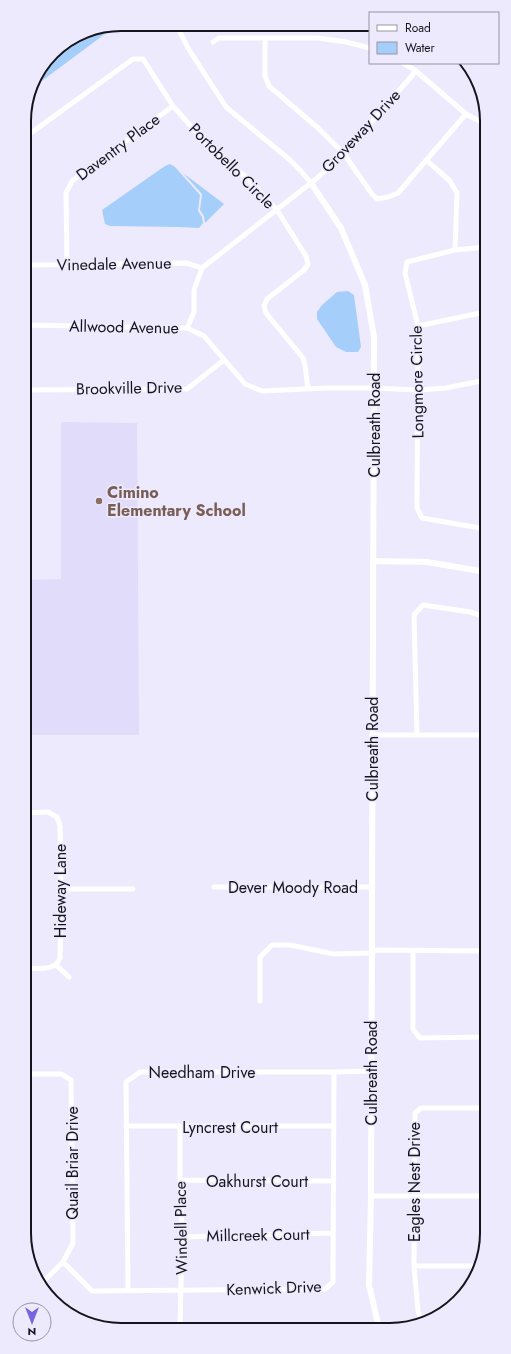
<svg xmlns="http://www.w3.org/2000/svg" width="511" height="1354" font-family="Jost,sans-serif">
<rect width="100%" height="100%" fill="#edeafd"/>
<path fill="#e0dcfa" d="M61 422 137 423 139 735H25V580L61 579Z"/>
<path fill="#a6cefa" d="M117 25 31 89 34 78 57 48 84 31Z
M170 164 175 167 200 195 198 211 202 217 203 223 199 228 178 227 110 226 105 224 102 210 165 166Z
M183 173 224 204 205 223 204 216 200 210 202 194Z
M348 291 354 295 361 347 358 352H346L336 347 317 319V312L322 305 337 292Z"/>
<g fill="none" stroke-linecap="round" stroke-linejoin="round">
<path stroke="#fff" stroke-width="5" d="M176 24 188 48 226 107 290 160 301 171 311 183
M265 39V76L269 86 318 128 344 154 372 194 377 199 388 197 398 193 466 114
M213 42 219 38H318L346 42 370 48
M403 63 416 71 466 114 485 124
M24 138 133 59H143L173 106 215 153 246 177 277 210 306 256 308 264 304 270 267 299 264 306 266 313 303 358 305 365 308 389
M426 160 450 181 457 193 455 250
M485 247 455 250 407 262 405 273 418 326 417 508 422 518 486 529
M67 264 66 193 72 181 173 106
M24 265 186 263 202 268
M25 325 187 328 204 336 245 384 262 391 326 388H374L418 390 446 388 486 380
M418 326 485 312
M187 328 194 312V290L202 268 316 179 344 154 416 71
M25 390 187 389 224 360
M372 735H486
M417 735 414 615 423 605 470 612 486 617
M484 735 485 617
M25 813 48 812 57 817 60 826 61 889 60 958C55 972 37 968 25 968
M214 887H371
M61 889H133
M413 951V1029L420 1038 486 1037
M56 965 69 977
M260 1001V957L272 945H290L334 954 371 953 377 950 486 951
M26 1074H61L71 1080 73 1243 63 1262 42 1283
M482 1108 483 1196
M126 1126H334
M180 1127V1180L182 1237 180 1328
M180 1180 334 1181
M371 1196H487
M182 1237 333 1233
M63 1262 92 1291 325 1289 333 1282 334 1072
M414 1266H481
M128 1291 126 1082 140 1072H334L370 1071
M422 1323 418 1311 414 1266 415 1113 421 1108H487"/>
<path stroke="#fff" stroke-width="6" d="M311 183 341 228 365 285 374 337 371 1196 369 1285 379 1328
M373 561 427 562 486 572"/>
</g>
<circle fill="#8d6e63" stroke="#edeafd" stroke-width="1.5" cx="99" cy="501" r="4"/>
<g text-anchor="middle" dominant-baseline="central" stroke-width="3" stroke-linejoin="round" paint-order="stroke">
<g font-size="16" fill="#15141c" stroke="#edeafd">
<text transform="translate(361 131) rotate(-47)">Groveway Drive</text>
<text transform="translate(118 147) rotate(-37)">Daventry Place</text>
<text transform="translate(232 166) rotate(45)">Portobello Circle</text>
<text transform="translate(114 264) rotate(-1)">Vinedale Avenue</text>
<text transform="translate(124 327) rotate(1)">Allwood Avenue</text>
<text transform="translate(417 382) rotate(-91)">Longmore Circle</text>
<text transform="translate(129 388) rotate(-1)">Brookville Drive</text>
<text transform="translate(374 425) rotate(-90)">Culbreath Road</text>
<text transform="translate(372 749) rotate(-90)">Culbreath Road</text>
<text x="293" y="887">Dever Moody Road</text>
<text transform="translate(60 891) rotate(-90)">Hideway Lane</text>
<text x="202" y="1072">Needham Drive</text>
<text transform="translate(371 1073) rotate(-90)">Culbreath Road</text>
<text x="230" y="1127">Lyncrest Court</text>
<text transform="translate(72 1163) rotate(-90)">Quail Briar Drive</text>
<text x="257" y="1181">Oakhurst Court</text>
<text transform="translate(414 1182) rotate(-90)">Eagles Nest Drive</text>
<text transform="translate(181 1228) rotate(-91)">Windell Place</text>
<text transform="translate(258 1235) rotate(-1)">Millcreek Court</text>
<text transform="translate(274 1288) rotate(-2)">Kenwick Drive</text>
</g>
<g font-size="16" font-weight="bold" fill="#785e54" stroke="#edeafd" text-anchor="start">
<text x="107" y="492">Cimino<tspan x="107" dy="18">Elementary School</tspan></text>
</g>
</g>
<path d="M0 0H511V1354H0ZM121 31H390A90 90 0 0 1 480 121V1233A90 90 0 0 1 390 1323H121A90 90 0 0 1 31 1233V121A90 90 0 0 1 121 31Z" fill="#edeafd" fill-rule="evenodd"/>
<path fill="none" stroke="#15141c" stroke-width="2" d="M121 31H390A90 90 0 0 1 480 121V1233A90 90 0 0 1 390 1323H121A90 90 0 0 1 31 1233V121A90 90 0 0 1 121 31Z"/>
<rect x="369" y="12" width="130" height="52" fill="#edeafd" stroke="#9794a3"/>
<rect x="377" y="25" width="20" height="6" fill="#ffffff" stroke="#9794a3"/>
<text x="405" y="32" font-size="12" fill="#15141c">Road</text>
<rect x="377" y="42" width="20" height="12" fill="#a6cefa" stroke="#9794a3"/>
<text x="405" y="52" font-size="12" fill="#15141c">Water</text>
<g transform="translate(32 1322) rotate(180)"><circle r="19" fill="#edeafd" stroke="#9794a3"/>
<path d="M0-3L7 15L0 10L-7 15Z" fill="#7965e0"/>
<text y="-6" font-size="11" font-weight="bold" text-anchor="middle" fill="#15141c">N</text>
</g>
</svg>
